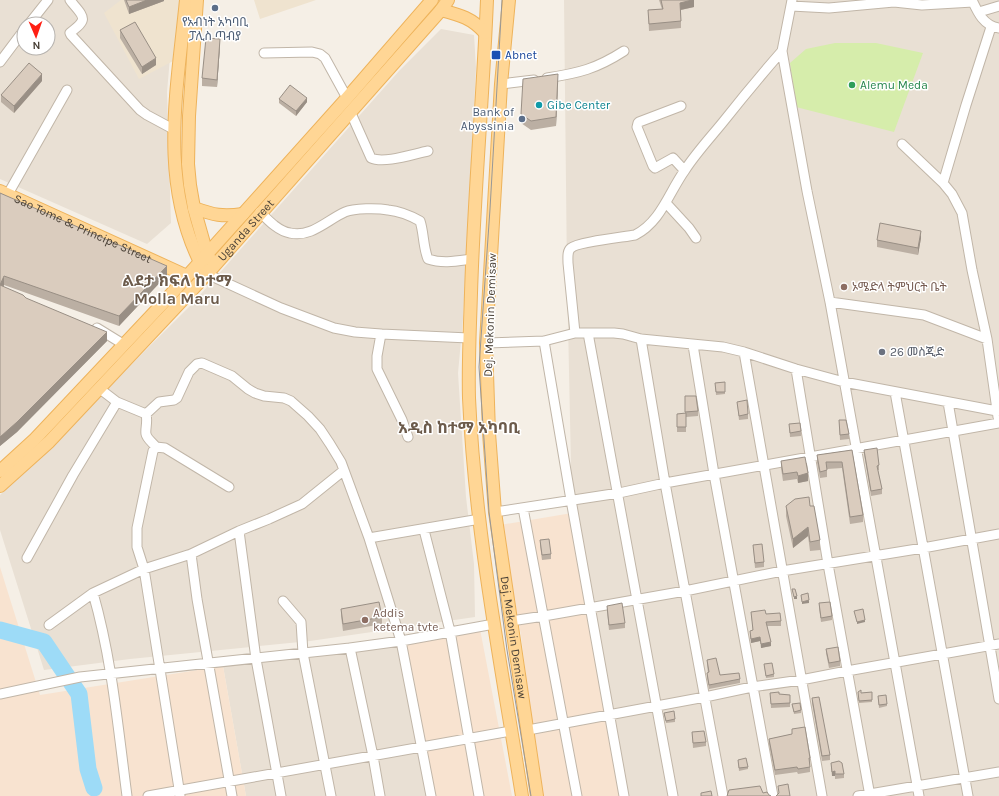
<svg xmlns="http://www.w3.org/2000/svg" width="999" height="796" font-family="Karla,'Noto Sans Ethiopic',sans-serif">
<rect width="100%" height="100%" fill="#f5efe6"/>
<path fill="#e9e0d4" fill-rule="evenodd" d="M0 0H175L167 92 171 223 147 244 0 179ZM24 24H48V48H24Z
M564 0H999V796H625L572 513 567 276Z
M441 29 474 35 476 68 463 319 458 373 466 497 474 564 475 617 310 641 130 659 44 670 0 530V495L192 304 399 71Z
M405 638 433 796H246L223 666Z"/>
<path fill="#f8e3d0" d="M572 513 626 796H542L538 771 521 635 500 525Z
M0 567 40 695 223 666 246 796H0Z
M480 629 512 796H433L405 638Z"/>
<path fill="#efe3cf" d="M121 0H180L175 60 139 79 104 13Z
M254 0H316L260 19Z"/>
<path fill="#d6edab" d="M835 43H876L923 53 894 132 796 107 790 63 806 49Z"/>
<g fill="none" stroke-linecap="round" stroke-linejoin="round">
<path stroke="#9ddbf7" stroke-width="17" d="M0 630 44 642 79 694 88 769 94 788"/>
<defs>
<path id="minor" d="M70 0C73 5 85 15 82 21 80 26 74 29 70 33L71 35 140 110 147 115 173 129
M792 0 782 51 807 191 830 302 919 796
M972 0C978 13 984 26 999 28
M791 6 829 8 894 2 922 5 973 2
M979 12 999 6
M29 24 48 0
M264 53 312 52 320 54 325 58 347 98
M0 62 24 30
M547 78C579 73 596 69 624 51
M501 84 534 80
M681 106 639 122 638 123 637 127 653 166 655 168 673 158 684 170
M350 111 371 158C384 164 413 154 428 151
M902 144 943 183 952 194 962 213 972 270 987 339 998 417
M943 183 966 105 991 27
M8 194 67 90
M666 203 689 228 696 238
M260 212C268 220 278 231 290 233 311 238 327 220 345 212 354 208 378 208 388 210 398 211 411 216 420 221 424 233 423 247 428 259 443 264 457 261 472 259
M207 274 281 308 334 328 355 332 381 334 469 338
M830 302 924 315 987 339
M97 328 123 344
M575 333 568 263C568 258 567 251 571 248 577 242 625 237 635 235 661 222 669 192 685 170 696 153 710 138 723 122 742 98 762 74 782 51
M588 333 673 796
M381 334 377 356V369L402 420 408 437
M641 339 665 483 723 796
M544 341 571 500 624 796
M486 343 544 341 575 333H614L623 334 641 339 723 347 744 352 796 369 844 382 997 411
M693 345 714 474 773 796
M744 352 822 796
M796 369 828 564 870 796
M100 389 117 402 146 414
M895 392 968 796
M948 402 999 699
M146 414 159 402 174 400 177 398 189 372 197 364 202 363 232 376 248 389 255 393 264 396 284 398 291 401 308 416 320 429 330 444 341 462 369 538 401 641 431 796
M146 414C148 422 145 429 146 434 147 439 153 443 156 447L165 448 229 487
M156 447 153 451 137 528V547L144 569 180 795
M523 508 577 796
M495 512 619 493 665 483 999 423
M424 530 450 631 479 796
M239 531 256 659 281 796
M369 538 480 519
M191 554 197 599 232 796
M27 558 73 475 117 402
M93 593C112 659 118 728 127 796
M283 601 301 622 303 653 331 796
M511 621 544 616 685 591 782 571 923 548 999 534
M49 625 93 593 144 569 191 554 239 531 269 519 302 504 343 471
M350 648 373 756 380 796
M0 694 80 677 350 648 401 641 494 624
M528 730 705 697 752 687 801 680 847 671 999 644
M148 796 511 731
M858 796 999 772"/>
<g id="major">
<path d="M186 0C177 91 158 183 203 268"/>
<path d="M197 0 189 116 188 164 190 185 194 208 207 254 210 259"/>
<path d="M487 0C483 98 474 195 471 293 470 328 468 363 469 398 475 532 501 664 522 796"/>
<path id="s1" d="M509 0 501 84 486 343 489 433 495 512 537 796"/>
<path d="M441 10C460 15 472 18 485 33"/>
<path id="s2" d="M0 191 187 276"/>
<path d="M194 208C214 215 222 217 243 214"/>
<path d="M0 471 34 440 164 302 347 98 432 0"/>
<path id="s3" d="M0 486 49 442 207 274 441 10 448 0"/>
</g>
</defs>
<use href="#minor" stroke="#c1b6a8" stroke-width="11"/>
<use href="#major" stroke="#eeb35b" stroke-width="14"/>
<use href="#minor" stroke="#fff" stroke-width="9"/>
<use href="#major" stroke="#ffd695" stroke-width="12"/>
<path stroke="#979797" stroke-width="1" d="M502 0 490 209 479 367 489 512 507 650 531 796"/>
</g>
<path fill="#bbafa3" d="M124 0H164V1L129 14Z
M659 0H694V7L681 10V28L649 31 648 10 662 9Z
M120 30 156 65 142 74 120 38Z
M220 46 217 87 202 86V78Z
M42 81 14 113 1 102V95Z
M558 83 556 126 531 130 521 123V114Z
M279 99 307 102 296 116 279 103Z
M0 193 167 275 119 326 4 285 3 287 107 341 17 432 0 446Z
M921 238 918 255 877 247V240Z
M725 382V394L716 395 715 383Z
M685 396 698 411V416L686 417V432H677V414L685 413Z
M737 402 748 414V419L739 420Z
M839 420 849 434V439L840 440Z
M789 424 801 431V436L790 437Z
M852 450 863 515V522L850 524 842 468 827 469V477L820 478 817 462V455Z
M864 450 879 465V470H878L882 489V494L871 496 864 454Z
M781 461 808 473V481L798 483 797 479 783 481 781 468Z
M786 506H810L820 540V550L810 551 808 536 793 548 786 516Z
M540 540 551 554V559L542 560 540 545Z
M753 545 764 562V567L755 568Z
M819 603 832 616V620L821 622 819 608Z
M607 606 625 623V628L609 630 607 611Z
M341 609 382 617V624L343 631 341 616Z
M751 612 766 614 781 621V626H767L771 646 761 648 760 641 751 643 750 636V631H753Z
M826 649 840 661V666L829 668 826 653Z
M707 660 720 675 740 679V683L709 689 707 677V673H708L707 664Z
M764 664 774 674V677L766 678Z
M858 692 861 693 872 692V702L859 703Z
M770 693 790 695V707L771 708Z
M878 696 887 704V706L879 708Z
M812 698 830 755V760L822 761 812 703Z
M792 704 801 710V713L794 714Z
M664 713 675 719V722L666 723Z
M792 729 810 758V772L798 774 797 772 775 775 769 744V739L792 734Z
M692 732 706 742V746L693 748Z
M738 760 748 767V769L739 771Z
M831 763 844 774V778L835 779V776H832L831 768Z"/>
<path fill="#998f85" d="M147 0H164V1L129 14V7Z
M692 0H694V7L680 10V3Z
M220 39V46L217 87V80Z
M156 58V65L142 74V67Z
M42 74V81L14 113V106Z
M558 74V83L556 126V117Z
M307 98V102L296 116V111Z
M921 231V238L918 255V248Z
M167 266V275L119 326V316Z
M4 276V285L0 295V285Z
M107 332V341L17 432 0 446V437Z
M808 473V481L798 483V476Z
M808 527V536L793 548V539Z
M797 596V599H794V597Z
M809 600V603L802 604V602Z
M865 620V622L857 624V622Z
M760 637V641L751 643V639Z
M771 642V646L761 648V644Z
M835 771V776H832V772Z"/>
<path fill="#daccbe" stroke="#998f85" d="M126 0H147L129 7Z
M661 0H692L680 3 681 21 649 24 648 10 663 9Z
M135 22 156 58 142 67 120 30Z
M206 38 220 39 217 80 202 78Z
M29 63 42 74 14 106 1 95Z
M558 74 556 117 531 121 521 114 523 79Z
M290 85 307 98 296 111 279 99Z
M0 193 167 266 119 316 4 276 0 285Z
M880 223 921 231 918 248 877 240Z
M0 285 23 295 26 298 107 332 17 422 0 437Z
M725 382V392H716L715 383Z
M685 396H696L698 411 685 412Z
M747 400 748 414 739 416 737 402Z
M686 413V427H677V414Z
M839 420H846L849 434 840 435Z
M800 423 801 431 790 433 789 424Z
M877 448 879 465 877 466 882 489 871 491 864 450Z
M852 450 863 515 850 517 842 462H826L827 470 820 472 817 455Z
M805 457 808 473 798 476 797 472 783 474 781 461Z
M809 497 810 506H814L820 540 810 542 808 527 793 539 786 506 795 499Z
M549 539 551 554 542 555 540 540Z
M762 544 764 562 755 563 753 545Z
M792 589H795L797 596 794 597Z
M808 593 809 600 802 602 801 595Z
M379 602 382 617 343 624 341 609Z
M830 602 832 616 821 618 819 603Z
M622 603 625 623 609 625 607 606Z
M863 609 865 620 857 622 854 611Z
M765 610 766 614 780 613 781 621 766 622 771 642 761 644 760 637 751 639 750 631 753 630 751 612Z
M838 647 840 661 829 663 826 649Z
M716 658 720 675 739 673 740 679 709 685 707 673 709 672 707 660Z
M772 663 774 674 766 676 764 664Z
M861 690V693L872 692V700L859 701 858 692Z
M779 692V694L790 695V703L771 704 770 693Z
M886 695 887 704 879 705 878 696Z
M819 697 830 755 822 756 812 698Z
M800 703 801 710 794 712 792 704Z
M674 711 675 719 666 721 664 713Z
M805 727 810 758H809L810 767 798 769 797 767 775 770 769 739 792 734V729Z
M704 731 706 742 693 743 692 732Z
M746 758 748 767 739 768 738 760Z
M839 761 842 763 844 774H835V771L832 772 831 763Z
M788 784 790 796H776L779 793 778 786Z
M760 786 763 793 767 792 769 795 771 796H727L729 790Z
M711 791 712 796H701V793Z"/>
<g fill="#5c6f8a" stroke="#fff" stroke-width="1.5">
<circle cx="215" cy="8" r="4"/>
<circle cx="522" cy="119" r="4"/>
</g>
<rect fill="#1a4fb4" stroke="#fff" stroke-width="1.5" x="491" y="50" width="10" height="10" rx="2"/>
<circle fill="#2e9e5b" stroke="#fff" stroke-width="1.5" cx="852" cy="85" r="4"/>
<circle fill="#0f9aa8" stroke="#fff" stroke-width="1.5" cx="539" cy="105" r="4"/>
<g fill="#8d6e63" stroke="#fff" stroke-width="1.5">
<circle cx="844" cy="287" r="4"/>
<circle cx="365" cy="620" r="4"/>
</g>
<circle fill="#6b7280" stroke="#fff" stroke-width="1.5" cx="882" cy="352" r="4"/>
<g text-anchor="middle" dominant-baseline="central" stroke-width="3" stroke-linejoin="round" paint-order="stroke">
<g font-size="12" fill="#4e5e75" stroke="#fff">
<text x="215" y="22">የአብነት አካባቢ<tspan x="215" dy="14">ፓሊስ ጣብያ</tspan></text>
<text x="514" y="112" text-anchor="end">Bank of<tspan x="514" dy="14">Abyssinia</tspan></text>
</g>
<g font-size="12" fill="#164399" stroke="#fff" text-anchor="start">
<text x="505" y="55">Abnet</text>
</g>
<g font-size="12" fill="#27864d" stroke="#fff" text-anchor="start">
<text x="860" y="85">Alemu Meda</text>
</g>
<g font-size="12" fill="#0d838f" stroke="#fff" text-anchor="start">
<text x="547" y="105">Gibe Center</text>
</g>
<g font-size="12" fill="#483f35" stroke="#fff">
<text stroke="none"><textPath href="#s2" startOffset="91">Sao Tome &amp; Principe Street</textPath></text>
<text stroke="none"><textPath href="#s3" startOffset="355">Uganda Street</textPath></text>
<text transform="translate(490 315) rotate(-88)">Dej. Mekonin Demisaw</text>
<text stroke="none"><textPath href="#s1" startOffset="640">Dej. Mekonin Demisaw</textPath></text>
</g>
<g font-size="12" fill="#785e54" stroke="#fff" text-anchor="start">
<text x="852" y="287">ኦሜድላ ትምህርት ቤት</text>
<text x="373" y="613">Addis<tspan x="373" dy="14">ketema tvte</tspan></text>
</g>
<g font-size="12" fill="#5b616d" stroke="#fff" text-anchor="start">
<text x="890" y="352">26 መስጂድ</text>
</g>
<g font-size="16" font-weight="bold" fill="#6c5b4b" stroke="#fff">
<text x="177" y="280">ልደታ ክፍለ ከተማ<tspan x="177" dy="18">Molla Maru</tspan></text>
<text x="459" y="427">አዲስ ከተማ አካባቢ</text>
</g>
</g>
<g transform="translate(36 36) rotate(178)"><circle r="19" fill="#ffffff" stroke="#b6b2ae"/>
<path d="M0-3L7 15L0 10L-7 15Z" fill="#ff1f13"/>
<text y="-6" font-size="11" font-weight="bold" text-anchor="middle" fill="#483f35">N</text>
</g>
</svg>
